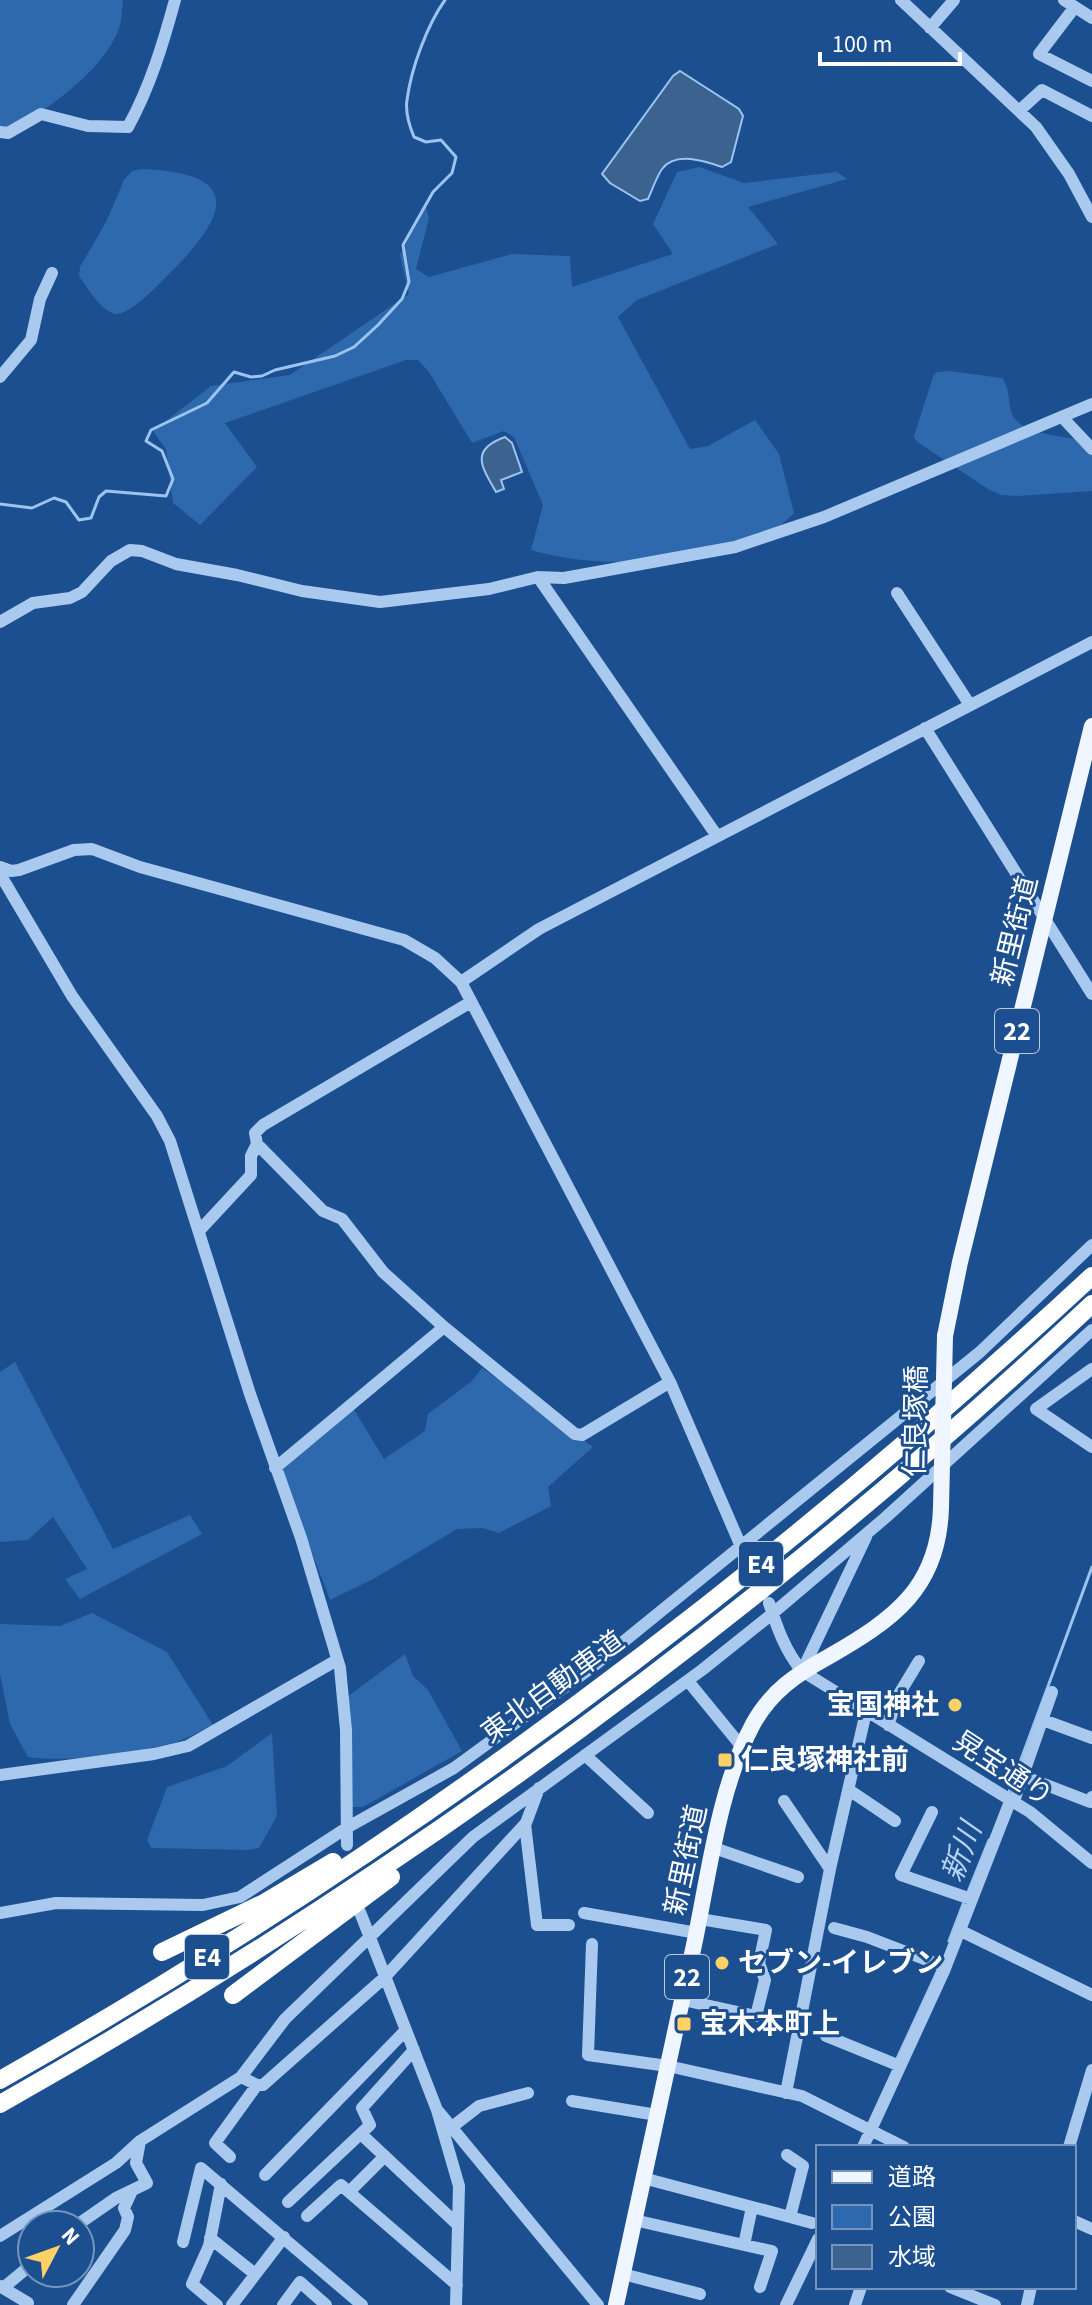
<svg xmlns="http://www.w3.org/2000/svg" width="1092" height="2305" font-family="'Source Sans 3','Noto Sans JP',sans-serif">
<rect width="100%" height="100%" fill="#1b4f8f"/>
<path fill="#2e69ad" d="M0 0H123C122 8 122 17 120 25 106 72 40 114 0 138Z
M699 167 744 183 837 172 847 179 748 207 778 244 637 300 618 317 690 449 708 446 755 420 779 454 794 513C787 520 778 528 770 532 704 564 600 571 531 550L543 505 514 437 504 431 472 443 429 372 418 360H406L225 423 257 467 200 525 173 503 166 449 153 431 211 386 290 375 409 294 400 255 426 207 429 218 416 269 429 277 512 254 570 256 572 287 673 254 653 224 677 172Z
M142 169C243 173 229 214 171 272 160 283 133 312 118 314 103 315 87 287 79 276L80 267 106 222 124 180 132 171Z
M950 371 1002 378C1011 389 1007 404 1013 416 1022 435 1073 438 1092 441V491L1018 496 1001 495 988 489 916 441 914 436 934 374 937 372Z
M15 1362 113 1549 190 1515 202 1534 80 1599 65 1579 87 1569 53 1517 28 1540 0 1542V1372Z
M482 1368 593 1447 548 1487 551 1506 499 1533 482 1528 457 1529 375 1578 330 1600 281 1471 353 1408 384 1459 425 1431 428 1414 472 1381Z
M92 1613 167 1652 213 1725C200 1731 187 1739 173 1743 134 1753 68 1763 28 1757L10 1724 0 1674V1624L60 1626Z
M405 1654 413 1676 428 1690 462 1751 363 1807H352L347 1697Z
M272 1733 277 1816 259 1848 248 1850 151 1848 147 1840 167 1787 227 1766Z"/>
<path fill="#3c6290" stroke="#9cc4f0" stroke-width="2" d="M680 71 739 109 743 116 731 162 722 167C705 161 675 151 662 169 656 178 652 190 648 199L640 201 610 183 602 174 673 76Z
M505 437 512 443 522 472 501 480 504 489 496 492C482 467 469 450 505 437Z"/>
<g fill="none" stroke-linecap="round" stroke-linejoin="round">
<path stroke="#9cc4f0" stroke-width="3" d="M0 504 32 508 54 498 66 502 79 520 91 518 99 497 106 491 166 496 173 479 162 451 146 441 151 430 207 403 234 372 251 377 262 376 275 370 335 356 354 347 378 325 402 299 409 282 403 245 433 192 452 173 456 157 441 140 426 142 414 137C409 125 405 113 407 100 411 69 427 25 445 0
M1009 1792 1092 1567
M968 1892 989 1840
M949 1941 965 1899
M896 2061 938 1970"/>
<path stroke="#a9c9ee" stroke-width="12" d="M901 0 1036 127 1069 174 1092 217
M1064 0 1092 18
M1074 8 1039 54 1092 81
M930 28 954 0
M1020 110 1042 90 1092 116
M0 132 8 133 41 114 88 126 128 127C150 87 163 44 175 0
M0 377 31 340 40 299 52 273
M1062 417 1092 449
M538 577 717 836
M897 593 970 705
M0 622 33 603 70 598 82 592 111 561 130 550 142 551 176 564 237 575 302 591 380 602 489 589 538 577 564 578 735 547 824 517 1092 404
M925 728 1092 994
M0 867 11 871 19 870 74 850 92 849 140 867 404 940 435 958 461 982 670 1382 746 1558
M0 874 72 996 157 1116 170 1141 250 1394 301 1538 340 1668 346 1730 347 1845
M461 982 539 929 1092 642
M471 1002 263 1125 255 1133 257 1144 323 1211 342 1219 383 1272 444 1327 575 1434 582 1435 670 1382
M199 1231 251 1175V1156L257 1144
M1092 1369 1036 1409 1092 1447
M275 1468 444 1327
M769 1603C777 1627 785 1651 802 1671L866 1537
M802 1671 1030 1812 1092 1863
M688 1681 742 1747
M1043 1720 1092 1738
M888 1725 899 1694 919 1661
M585 1755 648 1813
M0 1775 154 1754 188 1746 337 1660
M1023 1776 1090 1802 1092 1797
M849 1790 895 1821
M784 1801 830 1869
M1014 1801 1052 1692
M932 1812 901 1875 971 1899
M525 1824 537 1925H569
M714 1848 798 1877
M360 1912 437 2110 459 2186 456 2305
M0 1913 56 1903 203 1905 240 1897 348 1827 454 1768 591 1668 980 1352 1092 1245
M584 1913 697 1933
M834 1928 867 1937 945 1967
M959 1930 1092 1995
M592 1944 588 2055 668 2066 802 2096 904 2147
M683 2000 756 2016 765 1980 759 1963 766 1930 700 1919
M826 2036 900 2066
M241 2077 257 2085H263L384 1978 526 1823 539 1788
M786 2093 830 1869 866 1712
M572 2101 657 2115
M439 2112 598 2305
M452 2127 479 2106 528 2093
M361 2134 458 2225
M863 2147 944 1971 1011 1799
M1069 2147 1092 2070
M385 2156 349 2192 457 2285
M230 2157 215 2143 257 2085
M265 2175 406 2030
M643 2178 790 2217 803 2166 787 2155
M288 2202 370 2125 362 2108 414 2050
M307 2216 341 2185 349 2192
M790 2217 812 2223
M634 2220 744 2245 752 2207
M1074 2221 1092 2229
M77 2225 116 2198 147 2183 136 2163 140 2141
M0 2236 116 2163 140 2141 241 2077 285 2019 473 1837 702 1670 772 1614 885 1518 1092 1330
M210 2238 255 2274
M183 2242 201 2168 362 2305
M744 2245 772 2251 760 2287
M623 2274 700 2294
M0 2286 3 2288 32 2264
M950 2287 995 2305
M3 2288 28 2303 27 2305
M73 2305 125 2230 128 2217 124 2208 131 2193
M217 2305 192 2284 209 2246 221 2184
M232 2305 284 2237
M283 2305 300 2282 326 2305
M786 2305 818 2239
M855 2305 861 2287
M1027 2305 1031 2287"/>
<path stroke="#f0f6ff" stroke-width="16" d="M945 1336 960 1262 1092 726
M616 2305C643 2185 669 2065 694 1945 709 1874 719 1787 753 1724 771 1691 797 1674 828 1657 894 1619 939 1588 941 1507"/>
<path stroke="#fff" stroke-width="18" d="M162 1952 264 1903 333 1862
M233 1995 391 1877
M0 2080C396 1856 759 1585 1092 1276
M0 2104C394 1881 761 1614 1092 1304"/>
<path stroke="#f0f6ff" stroke-width="16" d="M941 1507 945 1336"/>
</g>
<g fill="#ffd166" stroke="#1b4f8f" stroke-width="3">
<circle cx="955" cy="1705" r="8"/>
<rect x="717" y="1752" width="16" height="16" rx="4"/>
<circle cx="722" cy="1963" r="8"/>
<rect x="676" y="2016" width="16" height="16" rx="4"/>
</g>
<g text-anchor="middle" dominant-baseline="central" stroke-width="6" stroke-linejoin="round" paint-order="stroke">
<g fill="#1b4f8f" stroke="#bbcadd" stroke-width="2">
<rect x="995" y="1009" width="44" height="44" rx="6"/>
<rect x="739" y="1542" width="44" height="44" rx="6"/>
<rect x="185" y="1935" width="44" height="44" rx="6"/>
<rect x="665" y="1955" width="44" height="44" rx="6"/>
</g>
<g font-size="26" font-weight="bold" fill="#fff">
<text x="1017" y="1031">22</text>
<text x="761" y="1564">E4</text>
<text x="207" y="1957">E4</text>
<text x="687" y="1977">22</text>
</g>
<g font-size="28" fill="#fff" stroke="#1b4f8f">
<text transform="translate(1015 931) rotate(-76)">新里街道</text>
<text transform="translate(916 1421) rotate(-89)">仁良塚橋</text>
<text transform="translate(553 1687) rotate(-36)">東北自動車道</text>
<text transform="translate(1003 1769) rotate(33)">晃宝通り</text>
<text transform="translate(686 1860) rotate(-78)">新里街道</text>
</g>
<g font-size="28" font-weight="bold" fill="#fff" stroke="#1b4f8f" text-anchor="start">
<text x="939" y="1705" text-anchor="end">宝国神社</text>
<text x="741" y="1760">仁良塚神社前</text>
<text x="738" y="1963">セブン-イレブン</text>
<text x="700" y="2024">宝木本町上</text>
</g>
<g font-size="30" font-style="italic" fill="#b5d3f5" stroke="#1b4f8f">
<text transform="translate(962 1852) rotate(-69)">新川</text>
</g>
</g>
<rect x="816" y="2145" width="260" height="144" fill="#1b4f8f" stroke="#7695bc" stroke-width="2"/>
<rect x="832" y="2171" width="40" height="12" fill="#f0f6ff" stroke="#7695bc" stroke-width="2"/>
<text x="888" y="2185" font-size="24" fill="#ffffff">道路</text>
<rect x="832" y="2205" width="40" height="24" fill="#2e69ad" stroke="#7695bc" stroke-width="2"/>
<text x="888" y="2225" font-size="24" fill="#ffffff">公園</text>
<rect x="832" y="2245" width="40" height="24" fill="#3c6290" stroke="#7695bc" stroke-width="2"/>
<text x="888" y="2265" font-size="24" fill="#ffffff">水域</text>
<g transform="translate(56 2249) rotate(49)"><circle r="38" fill="#1b4f8f" stroke="#7695bc" stroke-width="2"/>
<path d="M0-6L14 30L0 20L-14 30Z" fill="#ffd166"/>
<text y="-12" font-size="22" font-weight="bold" text-anchor="middle" fill="#ffffff">N</text>
</g>
<path d="M820 52v12h140v-12" fill="none" stroke="#ffffff" stroke-width="4"/>
<text x="832" y="52" font-size="24" fill="#ffffff" stroke="#1b4f8f" stroke-width="6" paint-order="stroke">100 m</text>
</svg>
